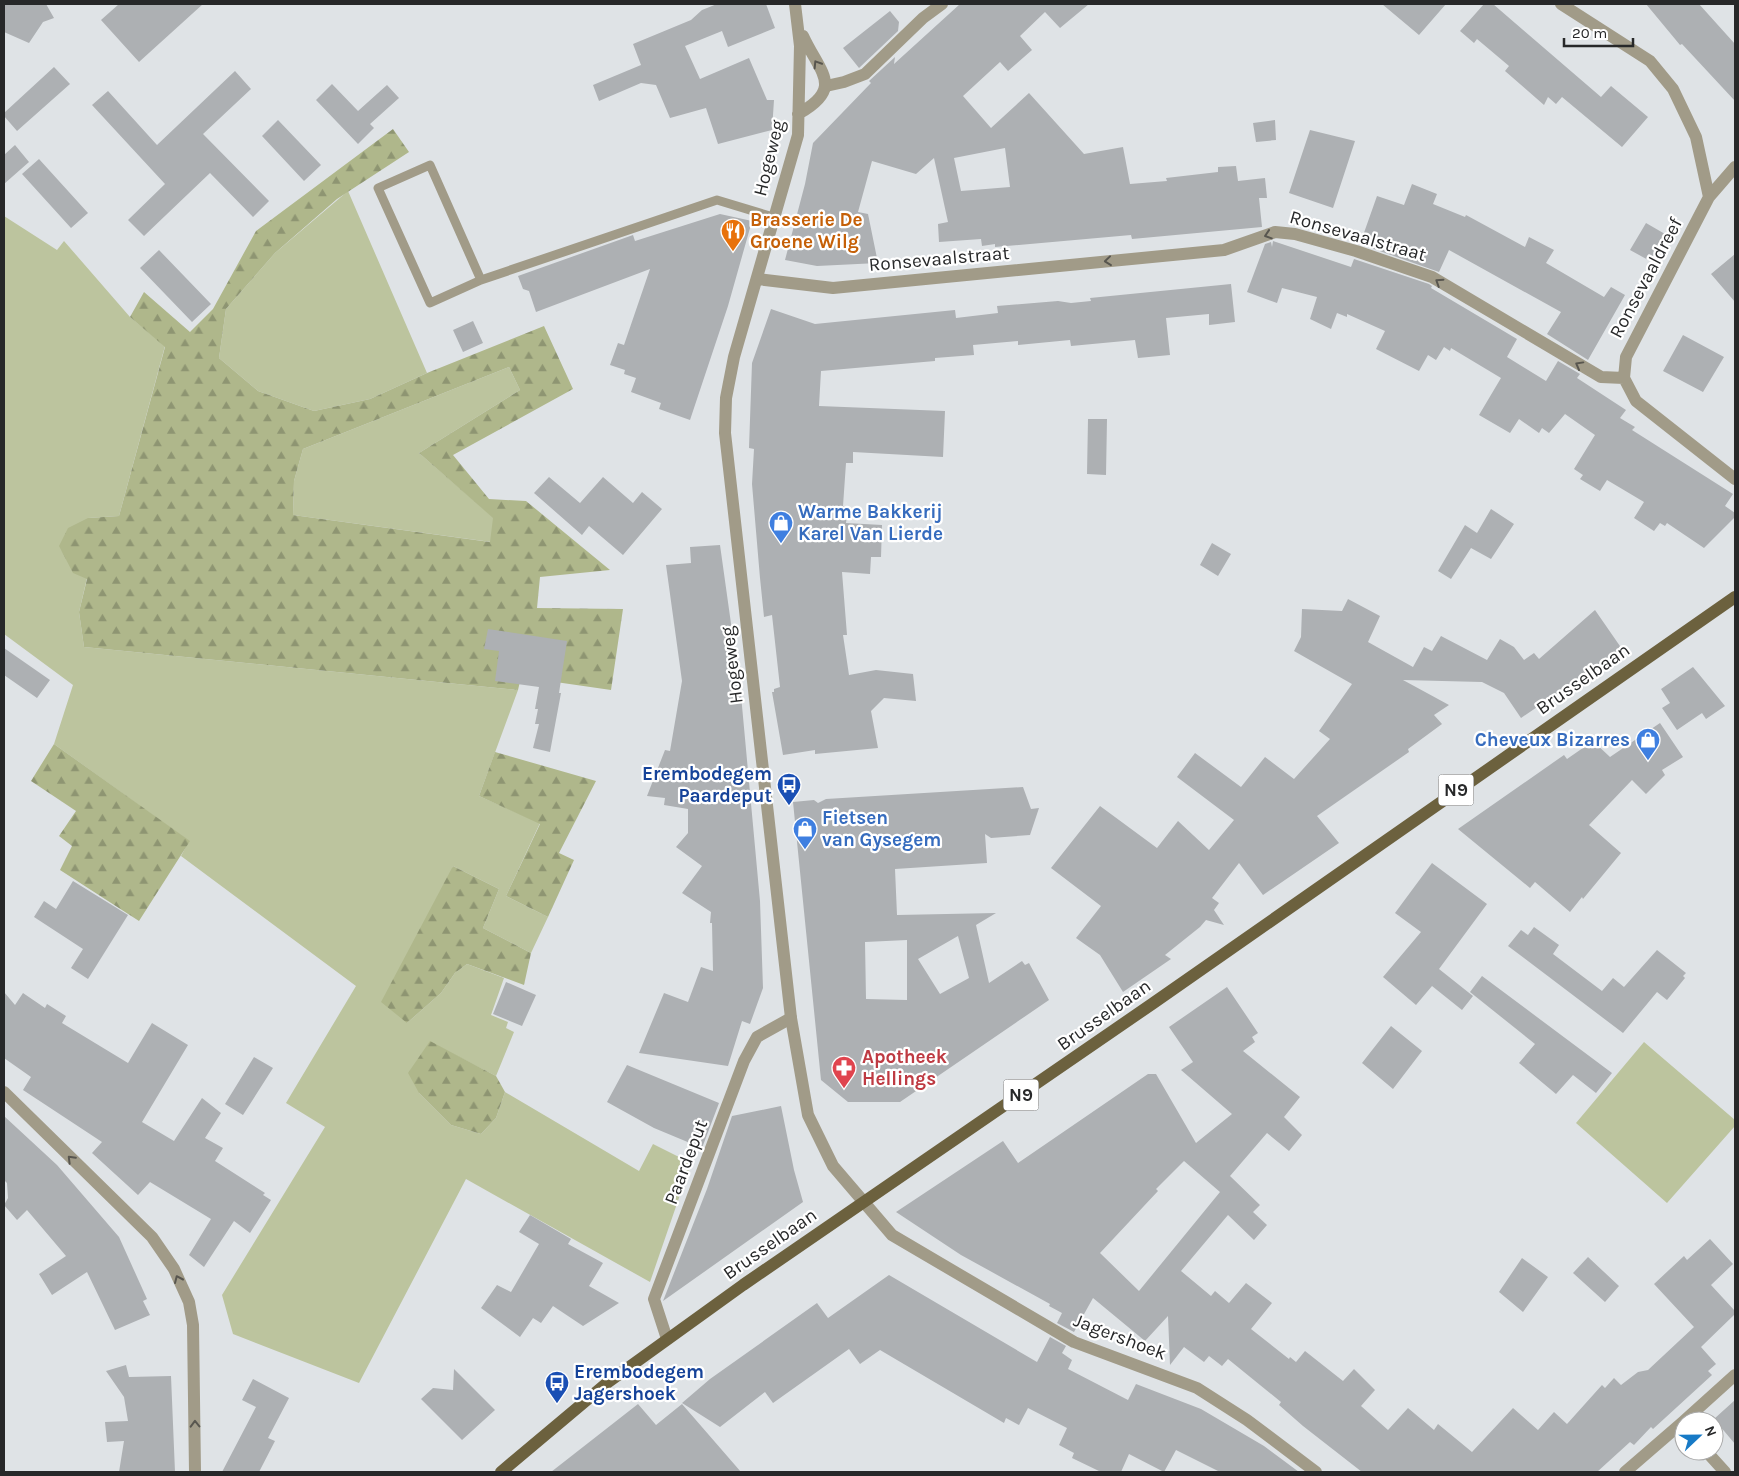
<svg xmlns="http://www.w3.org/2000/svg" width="1739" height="1476" font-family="Karla,sans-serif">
<defs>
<pattern id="forest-firs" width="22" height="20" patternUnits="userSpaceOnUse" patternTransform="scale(1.25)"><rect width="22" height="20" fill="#afb78b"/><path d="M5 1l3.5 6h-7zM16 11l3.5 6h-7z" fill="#8e9572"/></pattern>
</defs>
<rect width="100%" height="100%" fill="#dfe3e6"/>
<path fill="#bcc49e" d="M348 191 427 373 370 399 314 411 258 391 219 358 226 309 275 253Z
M4 216 57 250 64 241 130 317 165 346 119 516 88 518 87 578 79 612 84 647 518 690 479 796 540 823 506 896 548 917 531 953 483 928 499 889 453 866 407 1023 441 993 455 973 467 964 504 978 491 1015 508 1022 506 1028 514 1032 496 1076 430 1042 419 1093 451 1125 481 1134 496 1118 505 1092 639 1171 653 1144 691 1163 650 1282 466 1179 359 1383 233 1334 222 1295 325 1127 286 1103 356 986 181 856 189 841 54 744 73 685 4 634Z
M509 367 520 390 419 453 494 518 491 542 293 515 294 481 303 449Z
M1644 1042 1735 1120V1126L1667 1203 1576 1123Z"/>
<path fill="url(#forest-firs)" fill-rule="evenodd" d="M393 129 409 152 337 199 275 253 226 309 219 358 258 391 314 411 370 399 427 373 544 326 573 389 453 455 489 499 526 501 610 570 540 577 537 608 623 609 611 690 521 677 518 690 84 647 79 612 87 579 73 573 59 546 68 528 88 518 119 516 165 347 130 317 144 292 190 332 213 309 256 231ZM509 367 520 390 419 453 493 518 490 542 293 515 294 481 303 449Z
M54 744 190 841 139 921 60 870 72 846 59 836 76 811 31 781Z
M495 752 596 781 559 853 574 860 548 917 506 896 540 824 479 796Z
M453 866 499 889 483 928 531 953 524 985 467 964 455 973 441 993 407 1023 381 1002Z
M430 1041 496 1076 505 1092 496 1118 481 1134 451 1125 419 1093 408 1073Z"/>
<path fill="#adb0b3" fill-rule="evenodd" d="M4 4H46L54 18 43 22 29 43 4 32Z
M119 4H203L139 62 101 20Z
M717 4H766L775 28 728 47 722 31 685 46 700 79 749 58 767 100H774L772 130 718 144 706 108 670 118 656 85 641 83 599 101 593 85 641 65 633 44 691 20 702 10Z
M960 4H1089L1060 28 1045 12 1020 36 1032 50 1008 71 1000 62 963 96 991 128 1029 93 1084 154 1123 147 1130 184 1167 181 1166 178 1218 172V167L1236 166 1238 181 1265 178 1267 198H1259L1262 227 1132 239 1131 235 995 247V244L982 246 981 239 939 242 938 224 948 222 934 158 916 174 872 161 858 212 868 214 878 263 817 266 785 260 805 184 813 143 871 83 869 81 895 57 894 64ZM1005 148 1010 187 961 191 954 158Z
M1382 4H1446L1419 35Z
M1484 4H1493L1601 97 1611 86 1648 117 1622 147 1562 97 1556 104 1548 97 1544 105 1505 71 1509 66 1477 39 1474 43 1460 31Z
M1646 4H1699L1735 44V101L1682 44 1680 45Z
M890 11 899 22 898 31 859 68 843 48Z
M54 67 70 84 17 131 4 116V113Z
M235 71 251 89 203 134 269 201 253 217 210 173 144 236 128 220 165 184 92 105 108 91 157 145Z
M332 84 358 111 387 85 399 98 370 124 374 128 358 144 316 100Z
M278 120 321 165 304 181 262 136Z
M1275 120 1276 140 1256 142 1253 123Z
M1310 130 1355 141 1333 208 1289 193Z
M15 145 29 162 4 184V155Z
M39 159 88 213 71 228 22 174Z
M1412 184 1437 194 1433 204 1465 217 1466 215 1525 247 1529 237 1554 250 1546 263 1604 297 1611 287 1625 295 1588 360 1547 334 1561 312 1449 250 1439 272 1360 244 1377 196 1404 205Z
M720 214 752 221 728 306 690 420 659 409 661 403 631 392 636 378 624 374 625 370 610 365 618 343 624 345 650 269 536 312 529 291 523 289 518 276 633 235 635 241Z
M1646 223 1665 234 1650 261 1630 250Z
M1273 241 1351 267 1354 259 1429 284 1432 286 1431 288 1517 339 1507 357 1546 381 1558 361 1580 374 1577 378 1626 410 1620 418 1635 427 1632 430 1733 494 1725 506 1735 513V517L1704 548 1667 523 1665 526 1660 523 1654 531 1634 518 1644 502 1607 480 1600 491 1580 479 1583 475 1574 469 1595 435 1565 414 1549 433 1542 428 1539 433 1519 419 1510 433 1479 415 1501 378 1451 348 1450 351 1444 347 1436 360 1428 355 1419 371 1376 349 1385 331 1347 314V317L1337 313 1331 329 1310 319 1317 297 1282 288 1277 303 1247 292 1265 244 1271 242 1272 247Z
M159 250 211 304 192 322 140 268Z
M1735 254V302L1711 274Z
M1231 284 1235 322 1209 325V314L1166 318 1170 355 1138 358 1135 340 1071 346 1070 340 1018 345V341L973 345 974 355 935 358V361L821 371 819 406 945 411 943 457 853 452V463H846L843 506H848L846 523 882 525 881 557H871L870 574 842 572 847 635H843L849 675 876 670 913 674 916 701 884 698 871 711 878 748 815 754V750L783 755 772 692H774V689L780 687 772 615 764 617 760 578 752 484 754 449 749 448 752 363 771 309 815 324 955 310 956 318 998 313 997 306 1058 301 1071 303 1091 301 1090 298Z
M473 321 483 343 463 352 453 330Z
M1683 335 1724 357 1703 392 1663 371Z
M1088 419H1107L1106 475 1087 474Z
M549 477 580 503 603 477 633 503 642 492 662 509 623 555 589 526 582 535 534 493Z
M1491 509 1514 524 1491 559 1471 548 1451 579 1438 571 1465 525 1477 533Z
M1212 543 1231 554 1218 576 1200 565Z
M720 545 741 695 760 901 763 988 750 1024 742 1021 728 1066 639 1053 664 993 688 1002 701 967 713 971 712 923H710L711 912 682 893 702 866 676 847 688 833V809L664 805 665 798 647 796 665 750 670 751 682 681 666 565 691 563 690 547Z
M1348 599 1380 616 1368 642 1413 667 1424 647 1432 651 1441 636 1487 660 1500 639 1514 647 1524 660 1534 653 1539 659 1595 610 1622 649 1521 718 1504 693 1482 682 1403 680 1449 705 1434 715 1442 724 1408 749 1409 752 1317 816 1339 843 1263 895 1239 863 1212 898 1219 903 1214 910 1224 925 1206 920 1200 927 1165 955 1171 959 1123 992 1100 955 1076 938 1101 906 1051 868 1100 806 1157 848 1178 821 1209 850 1234 820 1177 777 1195 753 1241 787 1265 757 1294 779 1330 739 1319 731 1352 684 1294 651 1301 637 1302 609 1342 611Z
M488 629 567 641 559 693H561L550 752 533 748 539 724H535L538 709H535L539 687 495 681 499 651 484 649Z
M4 648 50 680 37 698 4 675Z
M1693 667 1725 706 1706 719 1702 713 1677 730 1662 708 1670 703 1661 689Z
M1660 723 1683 757 1662 770 1665 775 1646 794 1632 780 1589 825 1621 853 1583 899 1582 897 1570 912 1535 882 1530 888 1458 829 1564 755 1567 759 1593 741 1610 757Z
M1023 787 1031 809 1039 808 1030 835 991 838 985 834 987 863 895 869 897 915 996 913 976 925 989 983 1022 961 1025 965 1029 963 1049 1000 900 1102H848L821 1080 793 802 814 800 818 803 826 799ZM958 936 969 978 940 994 918 959ZM907 940V1000L866 999 865 942Z
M1432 863 1487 904 1439 969 1473 996 1462 1010 1432 986 1416 1005 1383 977 1421 932 1395 913Z
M73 881 128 915 88 979 71 968 83 949 34 917 44 901 56 909Z
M1534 927 1559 945 1553 954 1602 991 1613 978 1624 987 1657 950 1686 973 1683 976 1685 978 1667 1000 1657 992 1623 1033 1508 946 1521 930 1528 935Z
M1482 976 1612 1073 1596 1093 1573 1075 1556 1094 1519 1063 1535 1044 1470 992Z
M506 982 536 995 522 1026 493 1014Z
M1227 987 1258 1033 1252 1037 1255 1042 1243 1051 1300 1097 1284 1117 1302 1135 1289 1151 1267 1133 1230 1176 1260 1205 1253 1212 1267 1225 1254 1240 1228 1215 1181 1271 1211 1296 1215 1291 1229 1303 1246 1283 1272 1303 1251 1329 1289 1359 1290 1357 1296 1362 1305 1351 1343 1381 1354 1369 1375 1390 1361 1406 1388 1430 1408 1408 1434 1430 1438 1424 1472 1452 1513 1408 1538 1430 1554 1412 1567 1424 1602 1385 1605 1388 1614 1378 1621 1385 1638 1372 1648 1370 1694 1327 1654 1284 1684 1256 1687 1260 1710 1239 1733 1264 1711 1285 1735 1311V1314L1701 1347 1716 1364 1708 1371 1712 1375 1653 1429 1651 1427 1634 1445 1630 1442 1597 1472H1362L1303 1426 1279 1405 1281 1402 1228 1359 1222 1366 1209 1356 1204 1362 1184 1347 1170 1365 1168 1316 1145 1341 1093 1298 1074 1332 1057 1323 1062 1313 1049 1306 1050 1304 961 1255 896 1212 1003 1141 1018 1163 1148 1074H1156L1196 1143 1232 1114 1181 1070 1193 1062 1169 1027ZM1184 1161 1220 1192 1139 1291 1100 1253 1158 1191 1156 1189Z
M4 992 15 1005 23 993 45 1008 47 1004 66 1016 62 1023 128 1063 152 1023 188 1045 142 1122 174 1141 202 1098 221 1113 205 1138 223 1148 215 1161 265 1193 263 1195 271 1200 250 1233 234 1221 204 1267 189 1255 211 1219 150 1182 138 1195 92 1153 102 1142 23 1090 31 1077 4 1058Z
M1391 1026 1422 1051 1393 1089 1362 1063Z
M254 1057 273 1068 243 1115 225 1104Z
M627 1065 719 1103 702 1148 654 1128 607 1102Z
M781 1106 794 1170 803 1202 663 1301 707 1189 732 1116Z
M4 1116 57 1165 119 1237 147 1299 143 1301 150 1315 115 1330 87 1272 52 1295 39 1274 66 1256 27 1210 17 1220 4 1205 8 1198 7 1183 4 1180Z
M530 1215 571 1239 568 1244 603 1263 589 1286 619 1303 583 1326 553 1306 541 1323 533 1318 520 1337 481 1308 497 1285 511 1292 539 1244 519 1232Z
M1588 1257 1619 1286 1605 1302 1573 1273Z
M1522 1258 1548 1277 1523 1312 1499 1292Z
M889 1275 1037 1362 1050 1337 1066 1346 1062 1353 1072 1360 1068 1369 1128 1400 1136 1384 1201 1409 1264 1446 1299 1472H1220L1176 1450 1164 1472 1129 1454 1121 1472H1101L1072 1458 1074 1453 1059 1445 1067 1428 1028 1408 1019 1425 1006 1418 1004 1423 880 1350 860 1364 849 1349 773 1403 765 1392 720 1427 682 1403 710 1379 817 1303 828 1318Z
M126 1365 129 1377 171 1376 175 1472H119L124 1441 107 1442 105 1422 128 1421 124 1397 106 1371Z
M454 1369 495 1410 462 1440 421 1399 433 1388 453 1390Z
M253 1379 289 1398 268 1438 275 1441 259 1472H222L256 1407 242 1400Z
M1735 1400V1444L1714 1419Z
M638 1404 656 1425 682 1404 741 1472H551Z"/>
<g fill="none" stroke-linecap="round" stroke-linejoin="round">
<path stroke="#a19b88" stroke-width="9" d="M430 165 481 280 430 303 378 188Z
M481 280 717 200 773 217"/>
<path stroke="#a19b88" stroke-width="12" d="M1561 4 1650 61 1673 89 1696 137 1709 197 1626 357 1624 378
M826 86 844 82 865 74 923 18 942 4
M1709 197 1735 167
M757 279 833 288 1224 250 1275 232 1295 234 1356 251 1432 277 1601 377 1624 378
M1624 378 1636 401 1735 479
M4 1092 152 1237 174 1269 189 1302 193 1325 195 1472
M667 1339 654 1299 744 1061 757 1037 791 1018
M1684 1421 1735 1375
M1706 1451 1725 1472
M1625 1472 1684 1421"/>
<path stroke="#a19b88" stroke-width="12" d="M795 4 800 46 798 135 734 357 726 398 725 433 791 1018 808 1115 833 1166 892 1235 1074 1342 1197 1388 1247 1420 1316 1472
M798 114C845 88 820 73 803 36"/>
<path stroke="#6c613e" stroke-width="12" d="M501 1472 607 1383 743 1285 1152 1004 1735 597"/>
</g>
<defs><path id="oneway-chevron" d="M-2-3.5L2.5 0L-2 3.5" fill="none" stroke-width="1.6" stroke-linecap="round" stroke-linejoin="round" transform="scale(1.25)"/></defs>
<g stroke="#58564f">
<use href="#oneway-chevron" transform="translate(817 64) rotate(-122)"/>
<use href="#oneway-chevron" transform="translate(1268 235) rotate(162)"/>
<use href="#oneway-chevron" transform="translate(1108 261) rotate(174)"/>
<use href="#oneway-chevron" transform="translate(1439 282) rotate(-147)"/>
<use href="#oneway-chevron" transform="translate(1579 365) rotate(-151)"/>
<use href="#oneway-chevron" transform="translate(71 1159) rotate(-135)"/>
<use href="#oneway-chevron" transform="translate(178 1279) rotate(-114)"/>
<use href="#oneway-chevron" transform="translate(195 1424) rotate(-91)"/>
</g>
<defs>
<symbol id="restaurant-pin" viewBox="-11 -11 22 30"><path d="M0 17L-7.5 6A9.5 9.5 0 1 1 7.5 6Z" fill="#e8710a" stroke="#fff"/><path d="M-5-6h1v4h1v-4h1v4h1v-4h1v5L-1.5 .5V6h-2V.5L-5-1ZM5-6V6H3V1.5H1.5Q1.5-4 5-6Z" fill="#fff"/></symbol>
<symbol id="shop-pin" viewBox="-11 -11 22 30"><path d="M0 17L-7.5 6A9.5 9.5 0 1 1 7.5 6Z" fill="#3f7fe0" stroke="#fff"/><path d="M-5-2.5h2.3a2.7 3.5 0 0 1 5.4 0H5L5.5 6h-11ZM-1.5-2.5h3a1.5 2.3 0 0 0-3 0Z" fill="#fff"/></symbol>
<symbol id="bus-pin" viewBox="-11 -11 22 30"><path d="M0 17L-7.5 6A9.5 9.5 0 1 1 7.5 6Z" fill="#1a4fb4" stroke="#fff"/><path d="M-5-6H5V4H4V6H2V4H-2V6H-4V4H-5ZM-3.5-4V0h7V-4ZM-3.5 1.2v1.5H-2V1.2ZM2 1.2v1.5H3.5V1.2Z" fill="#fff"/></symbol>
<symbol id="pharmacy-pin" viewBox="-11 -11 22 30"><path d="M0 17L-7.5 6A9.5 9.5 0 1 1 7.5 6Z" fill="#e0444e" stroke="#fff"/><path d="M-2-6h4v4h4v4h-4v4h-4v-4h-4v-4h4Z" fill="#fff"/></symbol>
</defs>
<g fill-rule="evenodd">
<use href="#restaurant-pin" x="719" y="217" width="28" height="38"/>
<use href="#shop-pin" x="767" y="509" width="28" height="38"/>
<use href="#shop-pin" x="1634" y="726" width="28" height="38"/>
<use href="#bus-pin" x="775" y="771" width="28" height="38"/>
<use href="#shop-pin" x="791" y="815" width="28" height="38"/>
<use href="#pharmacy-pin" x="830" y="1054" width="28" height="38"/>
<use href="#bus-pin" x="543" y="1369" width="28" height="38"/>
</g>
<g text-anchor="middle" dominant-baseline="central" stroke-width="4.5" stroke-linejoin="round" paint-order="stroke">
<g fill="#fff" stroke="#686869" stroke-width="1">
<rect x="1438.5" y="774.5" width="35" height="31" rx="4"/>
<rect x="1003.5" y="1079.5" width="35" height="31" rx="4"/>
</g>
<g font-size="18" font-weight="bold" fill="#272829">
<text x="1456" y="790">N9</text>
<text x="1021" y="1095">N9</text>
</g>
<g font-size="19" fill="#272829" stroke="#fff">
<text transform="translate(769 158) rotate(-76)">Hogeweg</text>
<text transform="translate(1358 236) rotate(16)">Ronsevaalstraat</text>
<text transform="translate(939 259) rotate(-5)">Ronsevaalstraat</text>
<text transform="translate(1646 278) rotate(-62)">Ronsevaaldreef</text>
<text transform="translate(732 665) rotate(-97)">Hogeweg</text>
<text transform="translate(1583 679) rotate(-35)">Brusselbaan</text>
<text transform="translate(1104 1015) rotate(-35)">Brusselbaan</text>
<text transform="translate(686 1162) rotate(-69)">Paardeput</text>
<text transform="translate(770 1244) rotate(-35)">Brusselbaan</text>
<text transform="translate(1120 1337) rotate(21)">Jagershoek</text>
</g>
<g font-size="19" font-weight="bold" fill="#c56008" stroke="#fff" text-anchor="start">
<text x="750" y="220">Brasserie De<tspan x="750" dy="22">Groene Wilg</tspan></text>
</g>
<g font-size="19" font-weight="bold" fill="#366cbe" stroke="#fff" text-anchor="start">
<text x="798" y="512">Warme Bakkerij<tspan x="798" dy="22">Karel Van Lierde</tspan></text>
<text x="1630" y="740" text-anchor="end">Cheveux Bizarres</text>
<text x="822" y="818">Fietsen<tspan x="822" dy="22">van Gysegem</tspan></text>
</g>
<g font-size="19" font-weight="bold" fill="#164399" stroke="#fff" text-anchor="end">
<text x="772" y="774">Erembodegem<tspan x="772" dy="22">Paardeput</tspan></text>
<text x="574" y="1372" text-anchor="start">Erembodegem<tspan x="574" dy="22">Jagershoek</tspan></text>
</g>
<g font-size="19" font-weight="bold" fill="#be3a42" stroke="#fff" text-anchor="start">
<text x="862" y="1057">Apotheek<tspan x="862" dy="22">Hellings</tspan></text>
</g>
</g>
<rect width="1739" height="1476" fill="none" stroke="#272829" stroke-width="10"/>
<g transform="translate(1699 1436) rotate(68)"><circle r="24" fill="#ffffff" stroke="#a9a9a9"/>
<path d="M0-4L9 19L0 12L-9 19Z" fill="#177ac6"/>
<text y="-8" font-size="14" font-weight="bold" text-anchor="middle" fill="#272829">N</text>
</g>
<path d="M1564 38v8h69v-8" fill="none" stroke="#272829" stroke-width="2.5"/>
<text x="1572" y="38" font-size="15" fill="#272829" stroke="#ffffff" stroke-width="4" paint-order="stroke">20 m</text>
</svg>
